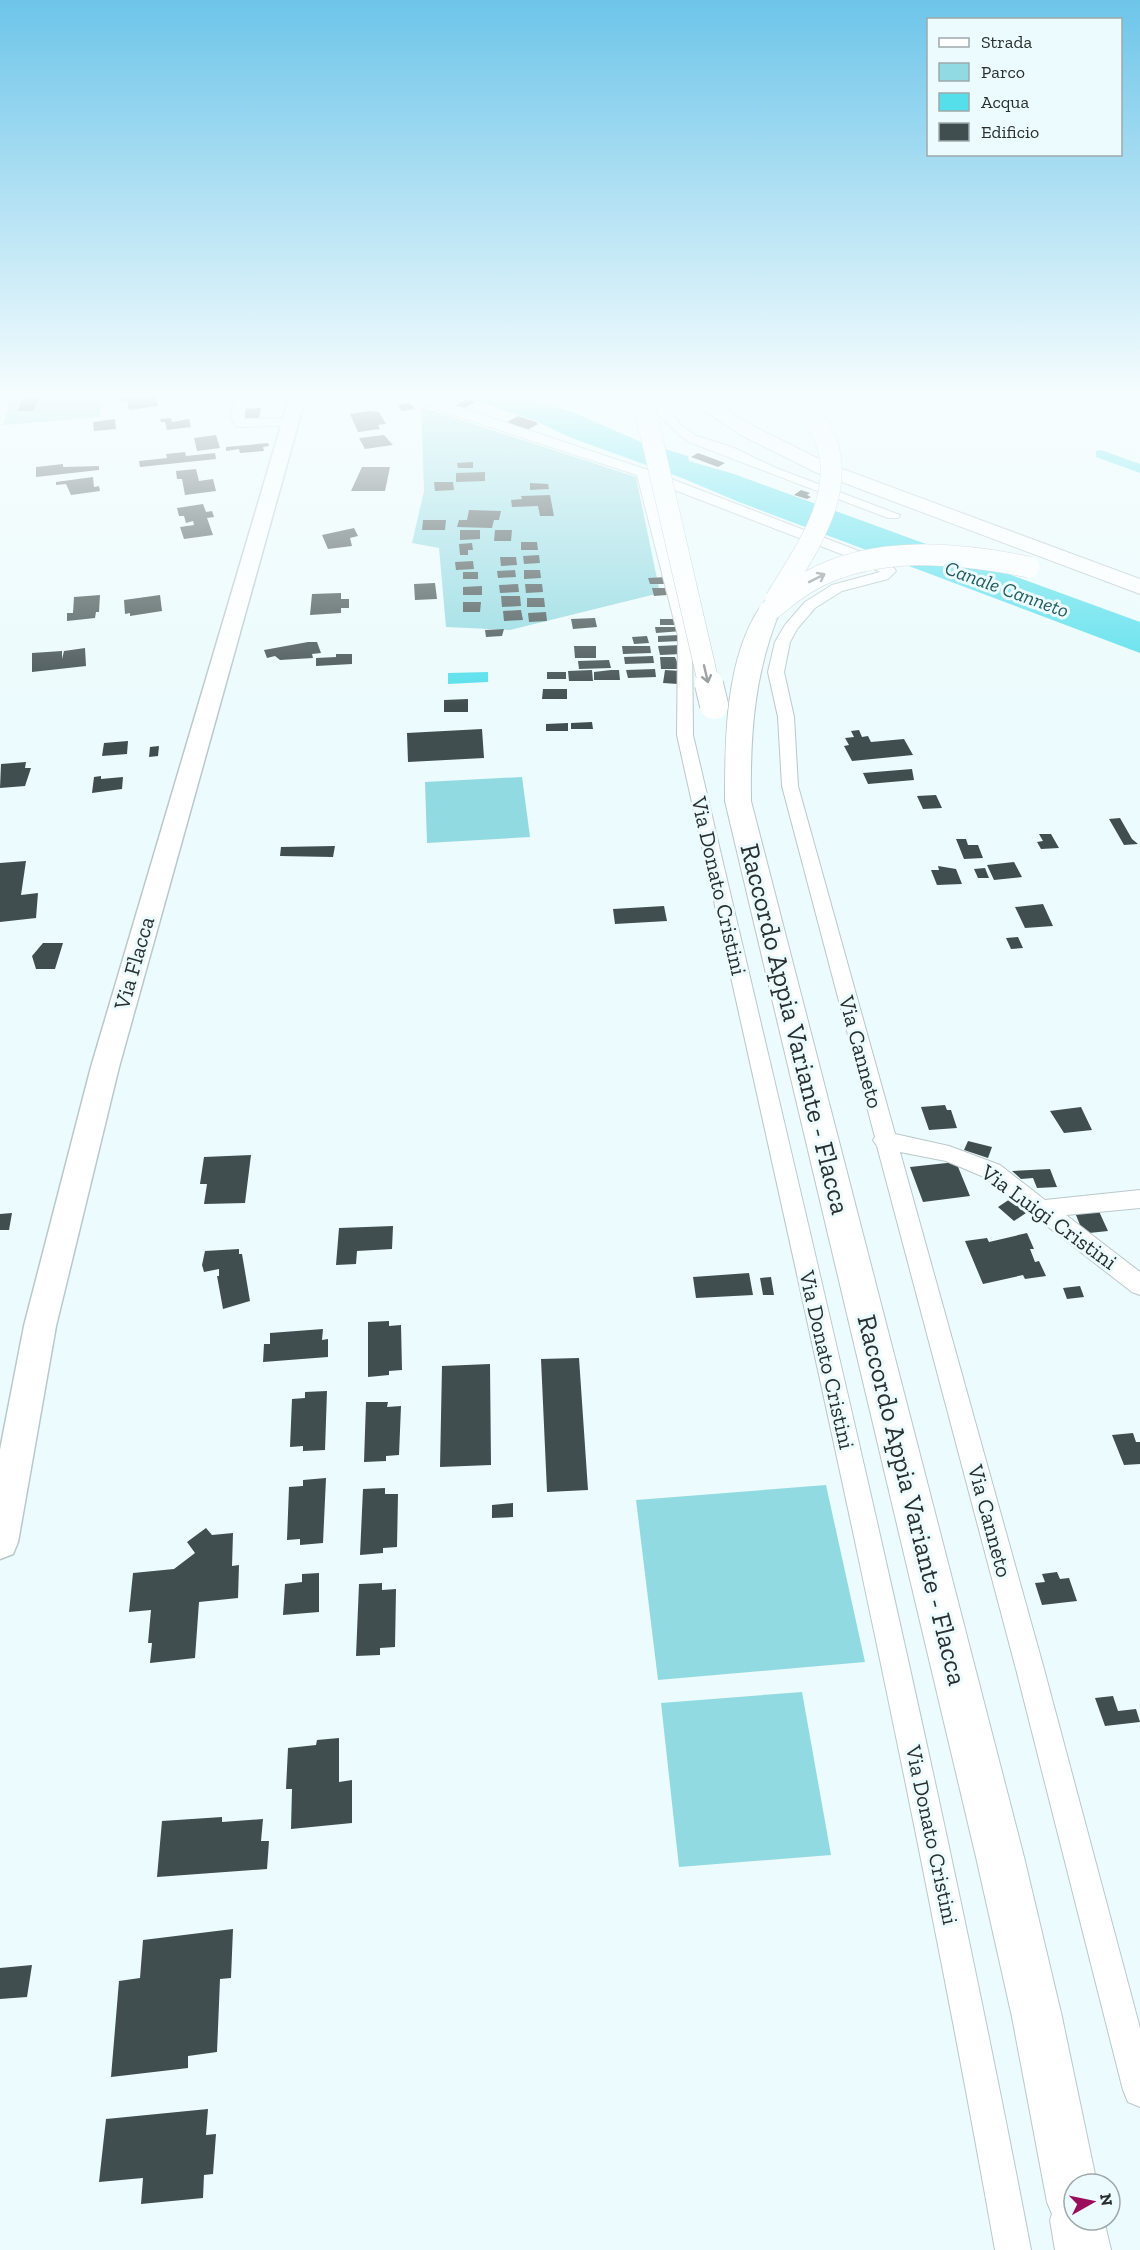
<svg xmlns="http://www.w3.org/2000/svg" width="1140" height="2250" font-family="'Zilla Slab',serif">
<rect width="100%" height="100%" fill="#ecfbfd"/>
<path fill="#92dae1" d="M12 392H101L100 417 3 425Z
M421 407 636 477 660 593 510 630 446 627 439 548 412 543 424 491Z
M522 777 530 837 427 843 425 782Z
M826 1485 865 1662 658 1680 636 1500Z
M802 1692 831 1855 679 1867 661 1703Z"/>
<path fill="#55dfeb" d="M450 392H506L575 413 641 442 688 456 689 461 734 474 1140 622V653L739 502 682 478 569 437 536 421Z
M488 672V682L448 684V673Z"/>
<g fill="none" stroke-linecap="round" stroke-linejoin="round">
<path fill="#55dfeb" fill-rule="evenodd" d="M1101 450 1140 464V473L1096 457V451Z"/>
</g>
<path fill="#414e4f" d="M118 392H154L158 406 129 410 127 401 121 402Z
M358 392H372L375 397 362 398Z
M420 392H447L451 394 434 399Z
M24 393 42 394 33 411H18Z
M467 399 476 402 464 408 455 406Z
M410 403 415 409 402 411 397 405Z
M261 408 259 418 241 419 243 409Z
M369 411 379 412 386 424 378 425 380 429 358 432 350 414Z
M518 416 536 422 538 424 527 430 507 422Z
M171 418 172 422 189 419 191 427 167 430 165 422H161L160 419Z
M115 419 116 429 94 431 93 422Z
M216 435 220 448 197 451 194 438Z
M384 435 393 445 365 449 359 438Z
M268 443 269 446 263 447 264 451 240 453 239 449 226 451V447Z
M185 452 186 456 215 453 216 459 140 467 139 461 167 458 166 454Z
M698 453 725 463 718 467 691 457Z
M473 462V468H458L457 463Z
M63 464V467L99 466V470L36 477V467Z
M362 467H390L385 491H351Z
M196 469 199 481 213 479 216 491 185 495 182 479H177L176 471Z
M485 472V481L456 482V473Z
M93 477 94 487 99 486 100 491 71 495 66 484 56 485V482Z
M434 482H453L454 490 435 491Z
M530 483 548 484 549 489 530 490Z
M801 490 810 493 807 495 811 497 807 499 794 495Z
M550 495 554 516H540L538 506 512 507 511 500 522 499 521 496Z
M203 504 206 512 212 511 214 517 207 518 213 535 184 539 180 527 194 525 193 521 186 523 184 516H179L177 508Z
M469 510 501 511 499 520H494L492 528 457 527 459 520H467Z
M423 520H446L445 530H422Z
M354 528 358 536 350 538 352 546 328 549 322 535Z
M460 530H480V539L460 540Z
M495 530H512L511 541H494Z
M521 542H537L538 550H521Z
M472 543 473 550H468V555H460L459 544Z
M539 555 540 563 524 564 523 556Z
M500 557H516L517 565 501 566Z
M473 561 474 569 456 570 455 562Z
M515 570 516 577 498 578 497 571Z
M524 570H540L541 578 524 579Z
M463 572H478V579H463Z
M666 577 667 584H650L648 578Z
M435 583 437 599 415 600 414 584Z
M518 584 519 592 500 593 499 585Z
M525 584H542L543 592 526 593Z
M482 586V595H463V587Z
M652 588H665L667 595 654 596Z
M341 593V599H349V608H341V613L310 615 312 594Z
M100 595 99 612H96L95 618 67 621V613H73L74 597Z
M160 595 162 611 130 616V613L125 614 124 600Z
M501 596H520L521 606 502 607Z
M527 598H544L545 607H527Z
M463 602H481L480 612H463Z
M521 610 523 620 504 621 503 611Z
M546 612 547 621 529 622 528 613Z
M595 618 597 627 573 629 571 619Z
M660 619H679L680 625H660Z
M655 627H681L682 631 656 633Z
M504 629 502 636 486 637 485 630Z
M679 635 681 641 658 642V636Z
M647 636 649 643 634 644 632 637Z
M308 642H317L321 653 312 654 313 658 280 660 275 656 267 658 264 650Z
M681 645 682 654 660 655 658 646Z
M574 646H596V658H575Z
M622 646H650L651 653 623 654Z
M85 648 86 666 32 672V653L62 651V659L64 651Z
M336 654H352V664L316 666V658L336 657Z
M653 656 654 663 625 664 624 657Z
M660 657H675L680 669H661Z
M609 660 611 668 579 669 578 661Z
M655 669 656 677 628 678 626 670Z
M592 670 593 681H569L568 671Z
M611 670H619L620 680H594V672Z
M665 670 680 671 678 684 663 683Z
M547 672H566V679H547Z
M543 689H567V699H542Z
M468 699V712H444V700Z
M592 722 593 729H571V723Z
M568 723V731H546V724Z
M482 729 484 758 408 762 407 733Z
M859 730 862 737 868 736 871 742 904 739 913 755 852 761 844 746 849 745 845 738 854 737 851 731Z
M128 741 127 754 102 756 104 743Z
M159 746 158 756 149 757 150 747Z
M26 762 25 768H31L25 786 0 788 1 764Z
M912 769 914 780 868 784 863 773Z
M101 776V779L123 777 122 789 92 793 94 777Z
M936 795 942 808 923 809 917 796Z
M1120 818 1132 839 1138 844 1124 845 1109 819Z
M1039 834H1051L1059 848 1041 849 1037 842 1043 841Z
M956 839H966L968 845H978L983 858 964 859Z
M335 846 333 857 280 856 281 847Z
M26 861 21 895 38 893 36 918 0 922V863Z
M1014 862 1022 877 994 880 987 865Z
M938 866 956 869 962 884 937 885 931 870H939Z
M985 868 989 878H978L974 869Z
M1043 904 1053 926 1025 928 1015 907Z
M664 906 667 921 615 924 613 909Z
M1018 937 1023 948 1011 949 1006 938Z
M43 943H63L55 969H36L32 956Z
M945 1105 947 1110H951L957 1128 929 1130 921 1107Z
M1081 1107 1092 1130 1064 1133 1050 1111Z
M968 1141 992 1147 988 1158 964 1150Z
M251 1155 245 1203 204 1204 207 1184H200L204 1157Z
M956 1162 970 1196 923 1202 910 1167Z
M1050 1169 1057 1187 1037 1188 1033 1178 1021 1179 1012 1171Z
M1013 1197 1029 1211 1014 1221 998 1207Z
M1097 1207 1108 1231 1089 1233 1080 1225 1074 1210Z
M12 1213 9 1230H0V1214Z
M393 1226 392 1249 357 1251 356 1264 336 1265 339 1228Z
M1027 1233 1034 1249H1030L1035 1262 1039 1261 1046 1276 1025 1279 1023 1275 983 1284 965 1241 987 1238 989 1242Z
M239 1249V1254H242L250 1301 223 1309 217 1276H219V1269L204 1272 202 1265 205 1251Z
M749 1273 753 1295 696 1298 693 1277Z
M771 1277 774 1295H763L760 1278Z
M1080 1286 1084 1297 1067 1299 1063 1288Z
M389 1321V1326L401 1325 402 1370 389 1371V1375L368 1377V1322Z
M323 1329 322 1340 328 1339V1357L263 1362 264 1344H270V1333Z
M579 1358 588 1490 547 1492 541 1359Z
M490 1364 491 1465 440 1467 442 1366Z
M327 1391 325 1450 303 1451V1446L290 1447 292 1399 305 1398V1392Z
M366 1402H388L387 1407 401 1406 399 1455 386 1456V1461L364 1462Z
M1133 1433 1136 1442H1140V1464L1124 1465 1112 1435Z
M326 1478 323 1543 300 1545V1539L287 1540 289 1487 303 1486V1480Z
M385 1488V1494H398L397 1547 383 1548V1553L360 1555 363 1489Z
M513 1503V1517L492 1518V1505Z
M206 1528 212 1535 233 1533 232 1566 239 1565 238 1598 199 1602 195 1658 150 1663 152 1643H148L151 1610 129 1612 133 1573 174 1569 195 1553 187 1542Z
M1057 1572 1060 1579 1069 1578 1077 1601 1042 1605 1035 1583 1045 1582 1042 1574Z
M319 1573V1612L283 1615 285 1584 302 1582V1574Z
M382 1583V1590L396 1589 395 1647 380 1648V1655L356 1656 359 1584Z
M1113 1696 1118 1711 1136 1709 1140 1722 1105 1726 1095 1698Z
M339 1738V1782L352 1780V1823L291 1829 292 1789H286L288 1748 316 1745 317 1740Z
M222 1817V1822L263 1819 261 1841H269L267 1869 157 1877 162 1821Z
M233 1929 231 1978 220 1979 217 2052 188 2056V2068L111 2077 119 1981 140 1978 143 1940Z
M32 1965 27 1997 0 1999V1968Z
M208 2109 206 2135 216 2134 213 2174 204 2175 203 2198 141 2204 143 2178 99 2182 106 2119Z"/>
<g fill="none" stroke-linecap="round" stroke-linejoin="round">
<defs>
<path id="street" d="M236 392H302L304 394 298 398 246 401 244 419 290 418 294 419V425L240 427 236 426 231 417Z
M398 392H413L648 470 864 553 894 568 896 571 888 579 842 591 815 608 797 629 790 642 784 672 794 717 798 786 895 1134 949 1146 1000 1165 1045 1200 1140 1190V1208L1066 1215 1140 1272V1295L1132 1292 984 1177 946 1161 900 1152 1044 1669 1140 2028V2107L1128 2102 1123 2090 1016 1669 877 1146 873 1140 875 1137 782 786 778 717 768 672 775 642 785 625 805 602 832 585 880 572 854 559 651 481 692 636 693 735C811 1239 934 1741 1031 2250H995C905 1742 789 1239 677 735L678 636 637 475 447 413Z
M611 392H623L629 398 665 408 684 428 697 436 734 448 776 468 900 515 898 518H888L689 442C676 434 668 421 657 414 639 403 626 411 611 392Z"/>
<path id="secondary" d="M291 392H307L119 1067 56 1326 18 1542 13 1554 0 1559V1450L24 1326 91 1067Z"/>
<path id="primary" d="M738 793 747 795 751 801 1024 1857 1062 2017 1097 2184H1074V2220H1104L1111 2250H1055L1050 2220 1052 2214 1047 2202 1012 2017 976 1857 725 801 729 795Z"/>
<path id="highway" d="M677 392H698L753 426 829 464 1140 579V594L815 472 739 434Z
M769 604 777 606 780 611C754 673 750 735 751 801L747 807 738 809 729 807 725 801C725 741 725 658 761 606Z"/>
</defs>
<use href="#street" stroke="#bac8ca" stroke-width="2"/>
<use href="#secondary" stroke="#bac8ca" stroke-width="3"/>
<use href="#primary" stroke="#bac8ca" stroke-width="2"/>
<use href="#highway" stroke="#bac8ca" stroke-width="2"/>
<use href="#street" fill="#fff" fill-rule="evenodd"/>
<use href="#secondary" fill="#fff" fill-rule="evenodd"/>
<use href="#primary" fill="#fff" fill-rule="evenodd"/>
<use href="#highway" fill="#fff" fill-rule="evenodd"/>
<defs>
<path id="highway-bridge-far1" d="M641 392 709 685
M776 599C802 555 845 499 827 444 820 423 804 408 789 392
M769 611C782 601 795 589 810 581 876 544 957 553 1029 567"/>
<path id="highway-bridge" d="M709 684 714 705"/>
</defs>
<use href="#highway-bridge-far1" stroke="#bac8ca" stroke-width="22" stroke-linecap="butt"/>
<use href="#highway-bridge" stroke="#bac8ca" stroke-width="30" stroke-linecap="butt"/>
<use href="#highway-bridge-far1" stroke="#fff" stroke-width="21"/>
<use href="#highway-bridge" stroke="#fff" stroke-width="28"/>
</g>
<defs><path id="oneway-shaft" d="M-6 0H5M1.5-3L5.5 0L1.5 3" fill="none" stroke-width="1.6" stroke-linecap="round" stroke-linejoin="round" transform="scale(1.5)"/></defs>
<g stroke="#949797">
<use href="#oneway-shaft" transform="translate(817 578) rotate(-27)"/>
<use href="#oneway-shaft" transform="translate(706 674) rotate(77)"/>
</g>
<linearGradient id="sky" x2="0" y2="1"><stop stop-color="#6dc5e9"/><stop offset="0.56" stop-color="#f6fdfe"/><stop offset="1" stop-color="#f6fdfe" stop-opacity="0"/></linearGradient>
<rect width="1140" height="706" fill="url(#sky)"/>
<g text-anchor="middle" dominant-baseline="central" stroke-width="6" stroke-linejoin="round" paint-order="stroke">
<g font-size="20" font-style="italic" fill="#225b60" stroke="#ecfbfd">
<text transform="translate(1007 589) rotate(20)">Canale Canneto</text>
</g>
<g font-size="22" fill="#292f2f" stroke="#ecfbfd">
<text transform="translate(719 886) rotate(77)">Via Donato Cristini</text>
<text transform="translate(134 963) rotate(-74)">Via Flacca</text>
<text transform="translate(861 1052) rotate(75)">Via Canneto</text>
<text transform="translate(1049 1217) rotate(36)">Via Luigi Cristini</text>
<text transform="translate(827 1360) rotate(77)">Via Donato Cristini</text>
<text transform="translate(990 1521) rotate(75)">Via Canneto</text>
<text transform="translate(932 1835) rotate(78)">Via Donato Cristini</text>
</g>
<g font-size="27" fill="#292f2f" stroke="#ecfbfd">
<text transform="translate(795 1029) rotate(76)">Raccordo Appia Variante - Flacca</text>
<text transform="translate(912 1500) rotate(76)">Raccordo Appia Variante - Flacca</text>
</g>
</g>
<rect x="927" y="18" width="195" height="138" fill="#ecfbfd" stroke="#9ea9ab" stroke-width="1.5"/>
<rect x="939" y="38" width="30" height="9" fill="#ffffff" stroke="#9ea9ab" stroke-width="1.5"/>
<text x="981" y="48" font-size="18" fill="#292f2f">Strada</text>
<rect x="939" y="63" width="30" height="18" fill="#92dae1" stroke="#9ea9ab" stroke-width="1.5"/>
<text x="981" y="78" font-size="18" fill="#292f2f">Parco</text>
<rect x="939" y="93" width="30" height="18" fill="#55dfeb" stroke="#9ea9ab" stroke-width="1.5"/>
<text x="981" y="108" font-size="18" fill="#292f2f">Acqua</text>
<rect x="939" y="123" width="30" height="18" fill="#414e4f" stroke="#9ea9ab" stroke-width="1.5"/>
<text x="981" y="138" font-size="18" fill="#292f2f">Edificio</text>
<g transform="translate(1092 2202) rotate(81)"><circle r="28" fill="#ecfbfd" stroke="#9ea9ab" stroke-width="1.5"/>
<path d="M0-4.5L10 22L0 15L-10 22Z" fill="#9b0e5e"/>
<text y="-9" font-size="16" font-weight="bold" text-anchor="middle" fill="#292f2f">N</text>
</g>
</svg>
